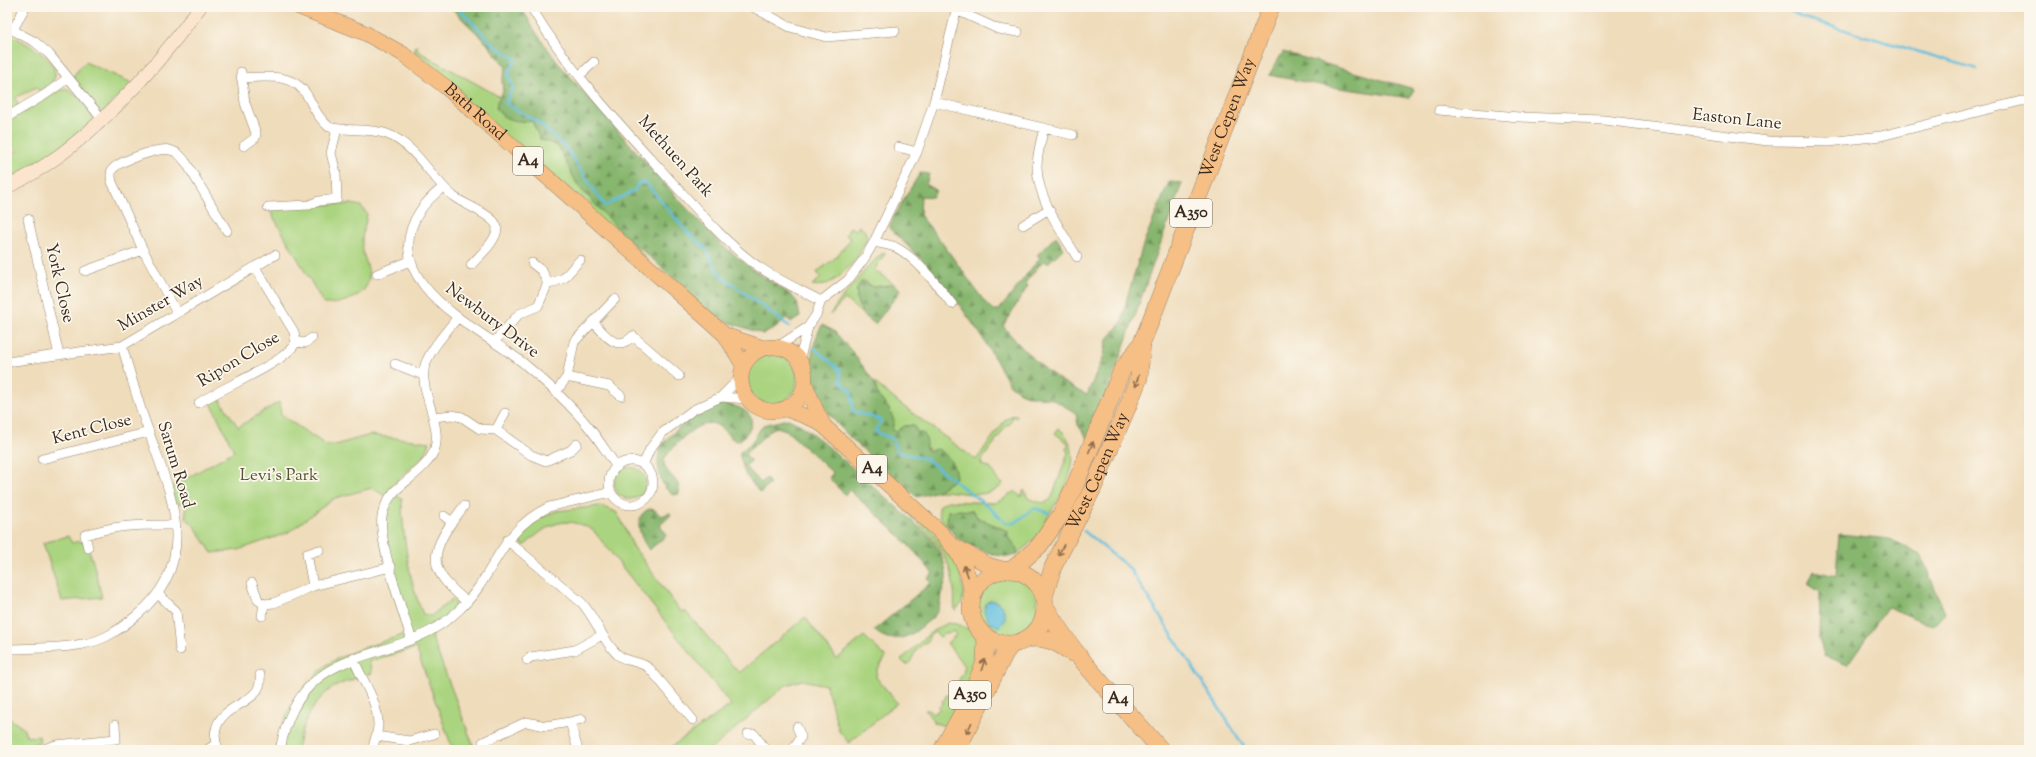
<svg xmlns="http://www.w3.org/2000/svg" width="2036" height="757" font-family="'Sorts Mill Goudy',serif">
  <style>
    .green { fill: #aad47f; stroke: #727f4e }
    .forest { fill: url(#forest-firs); stroke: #617046 }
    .water { fill: #60bede; stroke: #4e747e }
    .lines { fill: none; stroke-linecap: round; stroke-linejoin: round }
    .stream { stroke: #60bede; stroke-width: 2.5 }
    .street-casing { stroke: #95836c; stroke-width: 10 }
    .secondary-casing { stroke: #95836c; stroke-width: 14 }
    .primary-casing { stroke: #95836c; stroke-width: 16 }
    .highway-casing { stroke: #95836c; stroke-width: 18 }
    .street { stroke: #fff; stroke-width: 9 }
    .secondary { stroke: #fbe5cf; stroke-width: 13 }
    .primary { stroke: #f5bf86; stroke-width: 15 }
    .highway { stroke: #f5bf86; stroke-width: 17 }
    .oneway { stroke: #8f6d4d }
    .labels { text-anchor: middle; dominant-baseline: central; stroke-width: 3.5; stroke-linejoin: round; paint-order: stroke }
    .shield { fill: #fbf7ec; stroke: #75685c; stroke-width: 1 }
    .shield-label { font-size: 16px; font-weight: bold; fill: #3b2a1e }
    .street-label { font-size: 17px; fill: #3b2a1e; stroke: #fbf7ec }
    .park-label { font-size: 17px; fill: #575436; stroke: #fbf7ec }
  </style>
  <defs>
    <pattern id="forest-firs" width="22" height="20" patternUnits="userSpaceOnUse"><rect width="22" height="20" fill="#87b66e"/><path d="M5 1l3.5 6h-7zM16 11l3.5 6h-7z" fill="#70945a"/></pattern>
  </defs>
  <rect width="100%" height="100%" fill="#fbf7ec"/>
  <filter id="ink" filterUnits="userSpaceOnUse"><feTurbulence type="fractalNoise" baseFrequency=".025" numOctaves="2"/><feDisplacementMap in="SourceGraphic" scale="8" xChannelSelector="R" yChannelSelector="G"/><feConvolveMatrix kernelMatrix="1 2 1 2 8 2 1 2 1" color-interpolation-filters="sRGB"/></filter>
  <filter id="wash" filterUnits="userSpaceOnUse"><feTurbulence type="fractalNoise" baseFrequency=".012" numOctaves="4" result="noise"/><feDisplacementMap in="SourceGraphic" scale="16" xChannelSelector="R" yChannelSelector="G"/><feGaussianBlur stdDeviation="0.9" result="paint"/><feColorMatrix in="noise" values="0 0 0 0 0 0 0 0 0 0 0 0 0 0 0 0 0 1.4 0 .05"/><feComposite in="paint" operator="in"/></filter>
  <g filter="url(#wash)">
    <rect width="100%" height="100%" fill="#efdcbb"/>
    <path class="green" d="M7 33C20 40 58 58 55 76 54 82 45 87 40 92L36 87 15 98 19 106 7 113Z
      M418 46 416 50 423 54 500 97 497 102 519 121H532L540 139 558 146 605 213 649 262 414 58V47Z
      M85 62 132 83 103 112 99 111 73 76Z
      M66 89C76 94 95 110 92 122L58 149 7 180 8 162 7 157 17 152 7 134V122L59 91Z
      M352 204 361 206 367 214C366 223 362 233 362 241 361 253 368 264 369 275 370 296 341 305 324 304L267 206Z
      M859 226 865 231 867 237C862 256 834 291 812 285L821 278 817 272 835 258 851 239 846 235 850 227 856 230Z
      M884 253 885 254 874 270 894 284 873 287 865 281 856 290 858 305 862 311 860 312 845 299 830 315C834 306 876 255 884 253Z
      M747 379a25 25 0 1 1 50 0a25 25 0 1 1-50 0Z
      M874 382 899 403 976 460 1005 420 1014 414 1018 416 1016 418 1013 416 1009 425 1007 424 998 438 995 440V442L981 461 982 465 989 467 996 475 995 477 1003 484C988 502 958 490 938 491L956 478 929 451 913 425 904 426 896 432 892 430 889 409 878 396Z
      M217 395 238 427 279 402 281 415 326 445H335L370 435 430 442C426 459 413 465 401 477 395 482 390 489 385 496L372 488 335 498 287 533 238 550 212 553 195 527 186 518 185 503 175 504 170 488 234 451 210 401Z
      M1059 428C1089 457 1063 492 1045 521L1049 523 1044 531 1015 556V544L995 526 978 518 973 511H948L947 526C939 518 933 505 948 501L995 503 1007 497 1010 493 1013 494 1015 491 1021 497 1024 490 1028 498C1036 502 1047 506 1052 497L1068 453 1066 449 1069 444 1055 433Z
      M614 483a16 16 0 1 1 32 0a16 16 0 1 1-32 0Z
      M395 496 402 498C402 531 409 584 423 614L431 616 452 599 456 603C451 622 448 626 431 635L475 750H453L416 648 369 661 372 673C360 677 346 681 334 687 313 699 301 728 297 750H276C282 720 292 697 315 676 319 672 323 667 328 664 351 650 380 643 405 634L380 538 384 502Z
      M600 506 616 512 621 520 633 546 680 611 686 612 739 673 805 617 837 659 864 636 886 657 877 670 876 677 897 703 849 743 839 731 826 685 802 680 786 685 710 750H663L671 747 731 705 593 530C563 514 548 524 524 546L516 538 540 518 556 511Z
      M904 510 928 526 959 567 964 592 962 603 955 611C954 604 955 596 954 589 949 551 931 534 904 510Z
      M68 536 72 543C75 542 80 540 84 543 93 552 98 584 102 597L62 601 43 543Z
      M976 605a31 31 0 1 1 62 0a31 31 0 1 1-62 0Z
      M948 623C964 624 976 631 980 647L968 690 945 726 935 723 925 710H929L933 714 940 709 938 707 943 703 942 701 946 698 945 696 948 694 950 697 964 671V666L947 643 956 635 953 631 948 634 947 632 940 637 935 632 928 637 929 640 917 649 909 664H905L901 660 930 633Z
      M7 717 23 728 27 737 39 736 40 742 27 746 23 750H7Z"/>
    <path class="forest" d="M450 7H521L537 34 558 63 679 200 722 245 755 271 791 295 797 302 800 317 792 322 786 318 776 328 763 334 719 319 692 300 656 262 625 236 578 186 558 146 540 139 532 121C515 121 507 122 496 109L497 102 503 91 502 81 506 67 483 39Z
      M1283 52 1414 89 1410 98 1325 86 1269 75Z
      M920 173 929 174 926 185 936 190 933 197 921 196 920 215 943 244 984 301 993 310H999C1014 293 1025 275 1040 258L1037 255 1056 236 1063 249 1048 263 1043 261 1025 283 1028 286 1003 326C1028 356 1051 378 1087 395L1103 358 1107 340 1122 322 1127 298 1144 242 1169 182 1182 183 1090 442 1078 425 1076 413 1052 399 1031 396 1019 392 1010 385 981 335 953 296 927 265 889 228 895 214Z
      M862 281 873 287 894 284 901 290 875 324 860 312 862 311C856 303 854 287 862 281Z
      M822 325 834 331 854 354 874 382 878 396 889 409 894 421 892 430 896 431 904 426 913 425 917 432 924 434 927 442 925 447 928 451 938 449C949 456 955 464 956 478L938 491 917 497C899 483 882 466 865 451 825 416 794 378 822 325Z
      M720 404C736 404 763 413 746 434 743 438 740 441 736 441 728 437 724 429 717 425 700 416 673 446 664 459 662 474 682 478 679 494L673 495C658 486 656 463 660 447 675 429 697 411 720 404Z
      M788 419 801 425 824 443 928 535C937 546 945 559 946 574 947 580 944 585 942 592 940 597 941 604 938 610 936 615 930 620 926 623 910 638 891 646 874 630L931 583 928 578 933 574C909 542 879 517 849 490L845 495 829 478 833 473 786 430 777 427 772 429 745 454 751 461 745 466 761 483 766 478 770 484 760 493 745 474 739 453 752 442 763 425Z
      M649 509 655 510 661 516 670 513 671 515 660 525 667 535 649 550C641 539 631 517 649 509Z
      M960 510 973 511 978 518 1008 531V538L1015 544 1018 553C1008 563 974 548 962 541 956 538 951 531 947 526L948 511Z
      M1839 534 1890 539 1921 555 1945 613 1933 626 1888 607 1847 665 1824 655 1819 639 1820 592 1808 584 1814 571 1836 576Z"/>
    <path class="water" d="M991 600C1002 602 1006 611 1005 621L999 627 990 623 984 612 986 603Z"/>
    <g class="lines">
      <path class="stream" d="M457 7 495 46 516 59 508 73 513 88 505 103 539 123 565 147 605 206 635 190 638 183H646L687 232 706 249 719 274 789 326
        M1783 7 1801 17 1977 69
        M814 348 840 370 841 382 851 391 853 411 881 420 875 432 891 438 898 452 926 459 991 509 1006 523H1015L1034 508 1049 513
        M1084 531 1129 568 1246 750"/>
    </g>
  </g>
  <g filter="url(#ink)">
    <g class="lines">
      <g class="street-casing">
        <path id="street" d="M531 7C569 71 621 126 671 181 697 209 722 239 752 262 773 278 798 289 821 301
          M753 7 790 27 826 37 895 31
          M956 10 998 29 1018 32
          M7 27 35 42 49 54 102 119
          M13 30 25 7
          M241 72 245 103 256 133 255 138 244 146
          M579 76 594 62
          M241 78C265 77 294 72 308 97 314 108 319 119 329 127 348 132 368 127 387 134 416 145 430 177 453 196 462 204 497 216 497 228 497 241 479 256 471 265
          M934 102 1073 135
          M1439 110 1519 117 1604 120 1768 141 1829 142 1881 136 2021 101H2029
          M7 117 46 94 68 78
          M1044 128C1041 140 1037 154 1037 167 1038 200 1061 230 1077 257
          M898 147 917 152
          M443 187C435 194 426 201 420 211 374 282 478 327 522 362 545 381 568 402 587 425 598 438 607 453 617 467
          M268 207 309 205 319 201 337 199 336 173 331 153 337 129
          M28 219 59 355
          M1023 225 1049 209
          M874 242C881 244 888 244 895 247 916 257 938 286 952 304
          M532 263 542 271 548 284
          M85 271 143 250
          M377 274 410 261
          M177 313 143 250 112 182C111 178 110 174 112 170 118 161 160 147 170 150 178 152 182 157 187 164L227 231
          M593 322C606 335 616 353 633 336L679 376
          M296 342 305 343 312 338
          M494 342 519 314 538 306 547 285 564 278 580 260
          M777 347 808 327 816 315 821 301 848 280 864 259 874 242 917 152 934 102 957 7
          M7 362 122 346 275 255
          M799 362 808 327
          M395 364 423 375
          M567 377 609 386 621 396
          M556 392 567 377 574 342 615 299
          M721 397 740 378
          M199 403C220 388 285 364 296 342L294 332 255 267
          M433 417 452 415 462 417 480 429 496 430 531 455 546 461 571 450 577 444
          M496 430 505 413
          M42 459 149 432
          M609 483a22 22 0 1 1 44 0a22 22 0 1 1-44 0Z
          M643 465 650 449 662 433 693 410 721 397 748 399
          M444 516 452 522C425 560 434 574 467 602
          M452 522 464 506
          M507 540 582 603C596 619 602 640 617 654 626 663 641 660 650 669L693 720
          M88 548 85 535C118 524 141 525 176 525
          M252 583 258 600 264 604 262 616
          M313 586 307 554 319 550
          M158 594 176 611 180 650
          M264 604 274 603 313 586 391 567
          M412 640C403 613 378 542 382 516 384 507 388 499 394 492 407 479 429 467 435 448 442 422 418 390 425 365 431 348 447 331 458 317
          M7 649C32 648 58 649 83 644 104 641 120 629 136 616 204 560 170 493 146 424 137 399 130 372 122 346
          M353 658C362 680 378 701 378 725 378 734 373 742 373 750
          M527 660 531 657 575 650 602 635
          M570 722 582 719
          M748 734H754L766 750
          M376 736 409 741 434 734
          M483 742 526 722 546 726 570 722 578 750
          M41 750 56 745 116 739 115 725
          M207 750 216 744
          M219 750C215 743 214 737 216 729 222 702 264 705 260 675
          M280 750C302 633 394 672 459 610 496 576 497 532 549 507L611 492
          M792 750 801 737 797 727"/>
      </g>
      <g class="secondary-casing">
        <path id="secondary" d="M7 187C82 152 153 72 200 7"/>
      </g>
      <g class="primary-casing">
        <g id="primary">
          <path id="s1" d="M299 7 365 33 403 54 447 88 725 335 743 365"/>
          <path d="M725 335 764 348"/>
          <circle cx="773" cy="379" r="32"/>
          <path d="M805 384 815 408 824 426"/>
          <path d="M786 409 815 420 824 426 937 529C956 548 972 570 971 598"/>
          <path d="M954 546 988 565 1002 569"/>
        </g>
      </g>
      <g class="highway-casing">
        <g id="highway">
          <path d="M1013 569 1039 546 1060 516 1076 483 1122 370 1142 343"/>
          <circle cx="1008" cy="607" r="37"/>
          <path id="s2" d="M1044 597 1053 567 1093 488 1127 408 1139 378 1142 342 1149 325 1271 7"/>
          <path d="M1045 606C1075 660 1121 703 1161 750"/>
          <path d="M1026 639C1045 636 1057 642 1072 653"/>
          <path d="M942 750 963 712 983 667 985 660 986 637"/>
          <path d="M957 750 1005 653 1012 644"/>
        </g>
      </g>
      <use href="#street" class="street"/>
      <use href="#secondary" class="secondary"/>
      <use href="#primary" class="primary"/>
      <use href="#highway" class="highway"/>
    </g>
    <defs><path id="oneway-shaft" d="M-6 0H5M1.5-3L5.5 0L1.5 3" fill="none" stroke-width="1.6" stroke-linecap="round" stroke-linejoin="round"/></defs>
    <g class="oneway">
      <use href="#oneway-shaft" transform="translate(1137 381) rotate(106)"/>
      <use href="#oneway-shaft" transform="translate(1091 447) rotate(-67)"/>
      <use href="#oneway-shaft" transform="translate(1061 550) rotate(118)"/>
      <use href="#oneway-shaft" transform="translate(966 571) rotate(-111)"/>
      <use href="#oneway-shaft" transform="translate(983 665) rotate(-73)"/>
      <use href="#oneway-shaft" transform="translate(969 728) rotate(116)"/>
    </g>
  </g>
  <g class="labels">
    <g class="shield">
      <rect x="513" y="147" width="30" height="28" rx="3"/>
      <rect x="1170" y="199" width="42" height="28" rx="3"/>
      <rect x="857" y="455" width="30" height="28" rx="3"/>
      <rect x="949" y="681" width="42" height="28" rx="3"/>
      <rect x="1103" y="685" width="30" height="28" rx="3"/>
    </g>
    <g class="shield-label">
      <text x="528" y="161">A4</text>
      <text x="1191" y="213">A350</text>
      <text x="872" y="469">A4</text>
      <text x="970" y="695">A350</text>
      <text x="1118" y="699">A4</text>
    </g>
    <g class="street-label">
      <text stroke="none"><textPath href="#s1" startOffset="207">Bath Road</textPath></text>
      <text stroke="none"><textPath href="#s2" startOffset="515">West Cepen Way</textPath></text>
      <text transform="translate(1737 120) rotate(6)">Easton Lane</text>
      <text transform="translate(675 157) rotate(48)">Methuen Park</text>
      <text transform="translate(59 283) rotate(77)">York Close</text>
      <text transform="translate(161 304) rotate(-30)">Minster Way</text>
      <text transform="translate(492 321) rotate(37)">Newbury Drive</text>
      <text transform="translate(239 360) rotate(-31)">Ripon Close</text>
      <text transform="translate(92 430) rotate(-14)">Kent Close</text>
      <text transform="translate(175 465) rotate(73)">Sarum Road</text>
      <text stroke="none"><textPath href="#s2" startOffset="137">West Cepen Way</textPath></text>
    </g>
    <g class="park-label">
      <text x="279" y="476">Levi's Park</text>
    </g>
  </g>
  <rect width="2036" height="757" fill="none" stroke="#fbf7ec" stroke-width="24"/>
</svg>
